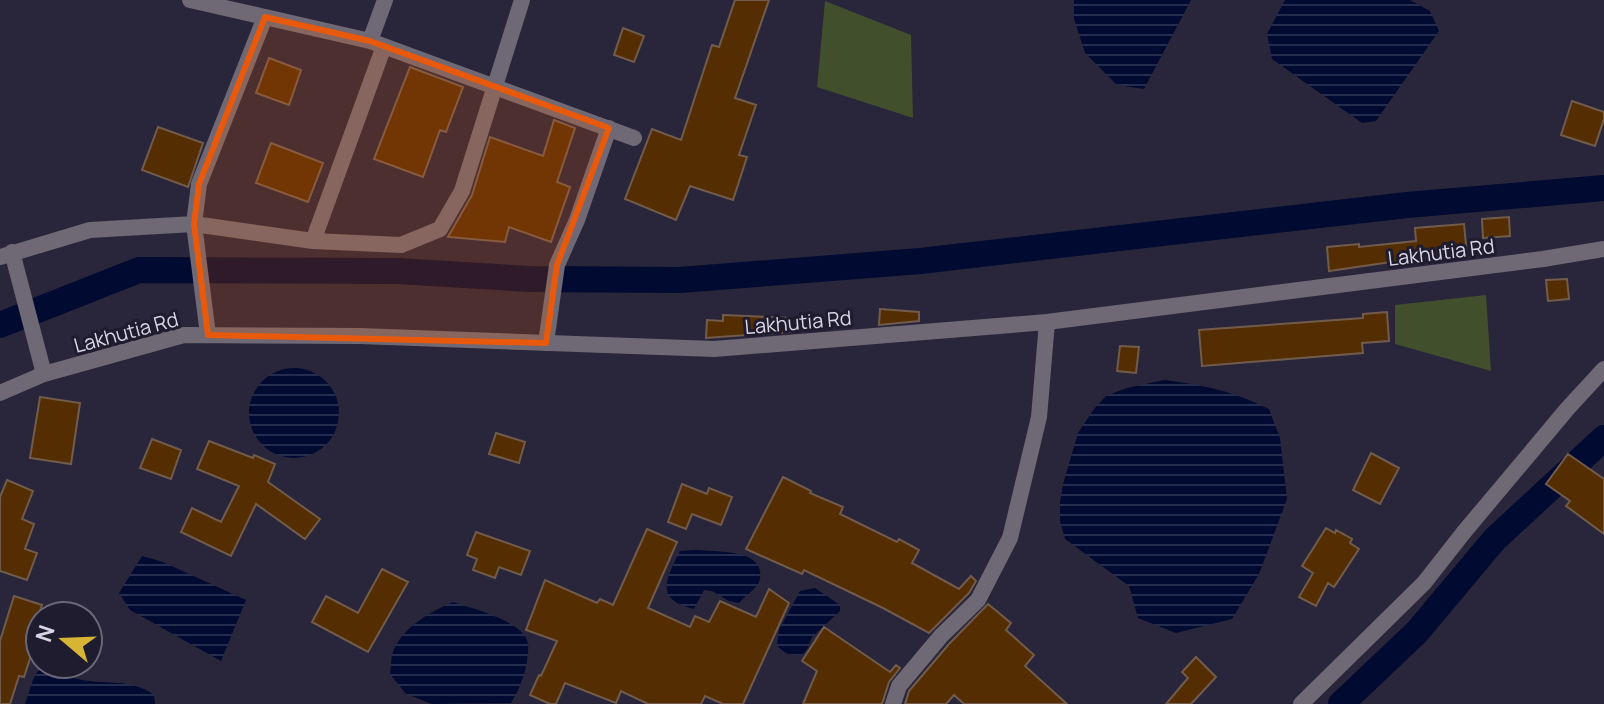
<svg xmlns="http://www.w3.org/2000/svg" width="1604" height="704" font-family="Manrope,sans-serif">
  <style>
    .green { fill: #414f2d }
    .water { fill: url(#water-rules) }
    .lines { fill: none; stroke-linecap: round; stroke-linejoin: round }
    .canal { stroke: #010a30; stroke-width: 26 }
    .building { fill: #542d03; stroke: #715c4c; stroke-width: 2 }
    .minor { stroke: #6e6974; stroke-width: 16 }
    .tertiary { stroke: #6e6974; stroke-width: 16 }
    .marked { fill: #e8590c; fill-opacity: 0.2; stroke: #e8590c; stroke-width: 6; stroke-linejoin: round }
    .labels { text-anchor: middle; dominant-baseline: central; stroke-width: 6; stroke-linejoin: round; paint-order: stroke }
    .street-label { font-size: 20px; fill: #d9d7e5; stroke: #201c2f }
  </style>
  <defs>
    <pattern id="water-rules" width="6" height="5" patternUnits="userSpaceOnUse" patternTransform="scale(2)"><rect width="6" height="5" fill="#010a30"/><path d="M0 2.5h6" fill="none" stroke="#252d4e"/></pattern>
  </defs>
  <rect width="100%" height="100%" fill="#29253a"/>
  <path class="green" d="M825 1 911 35 913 118 817 87Z
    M1486 295 1491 371 1395 344V305Z"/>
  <path class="water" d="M1074 0H1191L1144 89 1117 85 1085 53 1074 19Z
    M1285 0H1410L1430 11 1439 31 1376 121 1362 123 1272 59 1267 34Z
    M249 413a45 45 0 1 1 90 0a45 45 0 1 1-90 0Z
    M1164 380C1204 385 1232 391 1269 409L1280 438 1287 499 1259 574 1232 619 1176 633 1138 618 1129 586 1065 539 1060 521V502L1063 484 1078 433 1094 409 1106 396 1127 388Z
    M696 550C713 552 757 549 760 571 761 575 760 581 758 584 754 590 745 596 739 603L729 601 712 591 704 590 694 609C654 600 666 579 680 551Z
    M142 556 163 562 246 600 221 661 130 610 119 593Z
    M815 588 840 605V611L812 637 808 648 802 655C791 656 784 654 777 645L779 630 800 591Z
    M453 602C473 609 522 620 528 643 529 648 527 657 527 662 524 677 519 690 511 703L432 704 406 694 390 674C391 668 391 660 392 655 400 628 430 612 453 602Z
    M46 668C56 672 67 676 77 679 103 685 132 678 154 695L155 704H25L33 680 38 671Z"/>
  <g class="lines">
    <path class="canal" d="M0 325 139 270 397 271 529 279 680 280 920 261 1407 205 1604 188
      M1341 704 1417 632 1494 540 1604 438"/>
  </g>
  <path class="building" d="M735 0H769L735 98 756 105 739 155 747 157 733 200 690 186 676 220 625 199 652 129 681 140 712 45 719 47Z
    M623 28 644 36 634 62 614 55Z
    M269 58 301 70 289 105 256 93Z
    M410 67 463 87 446 132 440 130 423 177 374 159Z
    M1572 101 1604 112V119L1595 146 1561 135Z
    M554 120 575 128 557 182 570 187 551 242 509 227 505 242 448 237 472 195 490 137 543 156Z
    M158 127 203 143 188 187 142 170Z
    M271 143 323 163 308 202 256 183Z
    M1509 217 1510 236 1483 238 1482 219Z
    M1464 224 1467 255 1398 261 1329 271 1327 247 1359 244V247L1416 241 1415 228Z
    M1567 279 1569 299 1548 301 1546 280Z
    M880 309 919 312V321L879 325Z
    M1387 312 1389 341 1362 343 1363 353 1202 366 1199 330 1363 318V314Z
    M723 315 791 318 790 332 706 338 707 320 723 321Z
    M1120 346 1139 347 1136 373 1117 371Z
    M40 397 80 403 71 464 30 458Z
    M496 433 525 442 519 463 489 454Z
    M152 439 181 450 171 479 140 468Z
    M209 441 253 458 254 455 275 464 268 482 320 519 305 539 256 504 231 556 181 532 192 508 221 522 239 486 197 469Z
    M1371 453 1399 468 1380 504 1353 490Z
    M1568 454 1604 479V534L1566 506 1570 501 1546 484Z
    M783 477 811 491 810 493 843 507 840 514 897 542 899 539 919 550 912 563 959 589 971 576 976 581 969 593 929 633 883 608 804 570 802 574 746 549Z
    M7 480 33 491 22 519 34 524 25 549 37 553 27 580 0 571V497Z
    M682 484 707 494 709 488 732 497 721 525 692 514 686 529 668 522Z
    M1326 528 1335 533 1336 530 1352 539 1350 543 1359 549 1334 587 1328 583 1316 606 1299 597 1313 573 1302 566Z
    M647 529 677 542 648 608 690 627 695 616 709 622 720 601 756 617 769 589 789 603 743 704H723L705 696 701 704H648L621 691 616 703 565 683 556 704H550L530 695 539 675 541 676 557 641 526 630 545 580 597 603 600 599 613 605Z
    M476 532 530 551 521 575 499 567 495 578 473 570 477 559 467 555Z
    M382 569 408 582 368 652 312 622 326 596 358 613Z
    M14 596 42 605 32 636 37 637 24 677 19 676 10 704H0V641Z
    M988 604 1011 623 1006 630 1034 655 1025 666 1067 704H964L954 695 946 704H905L909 691 949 644Z
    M824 627 890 672 896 665 900 668 889 682 882 704H803L817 671 802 661Z
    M1196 657 1216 677 1191 704H1166L1188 678 1182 672Z"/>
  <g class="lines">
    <path class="minor" d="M190 0 370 41 634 138
      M370 41 385 0
      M313 241 384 46
      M12 252 44 374
      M0 257 90 230 194 224 313 241 401 245 440 229 462 191 522 0
      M208 335 194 224 199 184 265 17
      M546 343 557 265 577 220 609 128
      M893 704 899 686 941 636 978 600 1010 538 1039 417 1047 322"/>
    <path class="tertiary" d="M0 393 44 374 184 335 360 336 714 349 1047 322 1543 259 1604 249
      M1301 704 1424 583 1464 532 1568 408 1604 369"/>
  </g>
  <path class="marked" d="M265 17 370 41 609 128 557 265 546 343 208 335 194 224 199 184Z"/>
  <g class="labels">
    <g class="street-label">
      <text transform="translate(1441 252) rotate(-7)">Lakhutia Rd</text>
      <text transform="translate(798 322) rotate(-5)">Lakhutia Rd</text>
      <text transform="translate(126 332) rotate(-15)">Lakhutia Rd</text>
    </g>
  </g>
  <g transform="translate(64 640) rotate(289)"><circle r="38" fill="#201c2f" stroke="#6a6778" stroke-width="2"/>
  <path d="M0-6L14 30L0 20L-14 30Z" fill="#d7b434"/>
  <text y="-12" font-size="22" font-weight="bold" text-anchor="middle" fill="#d9d7e5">N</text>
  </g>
</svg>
